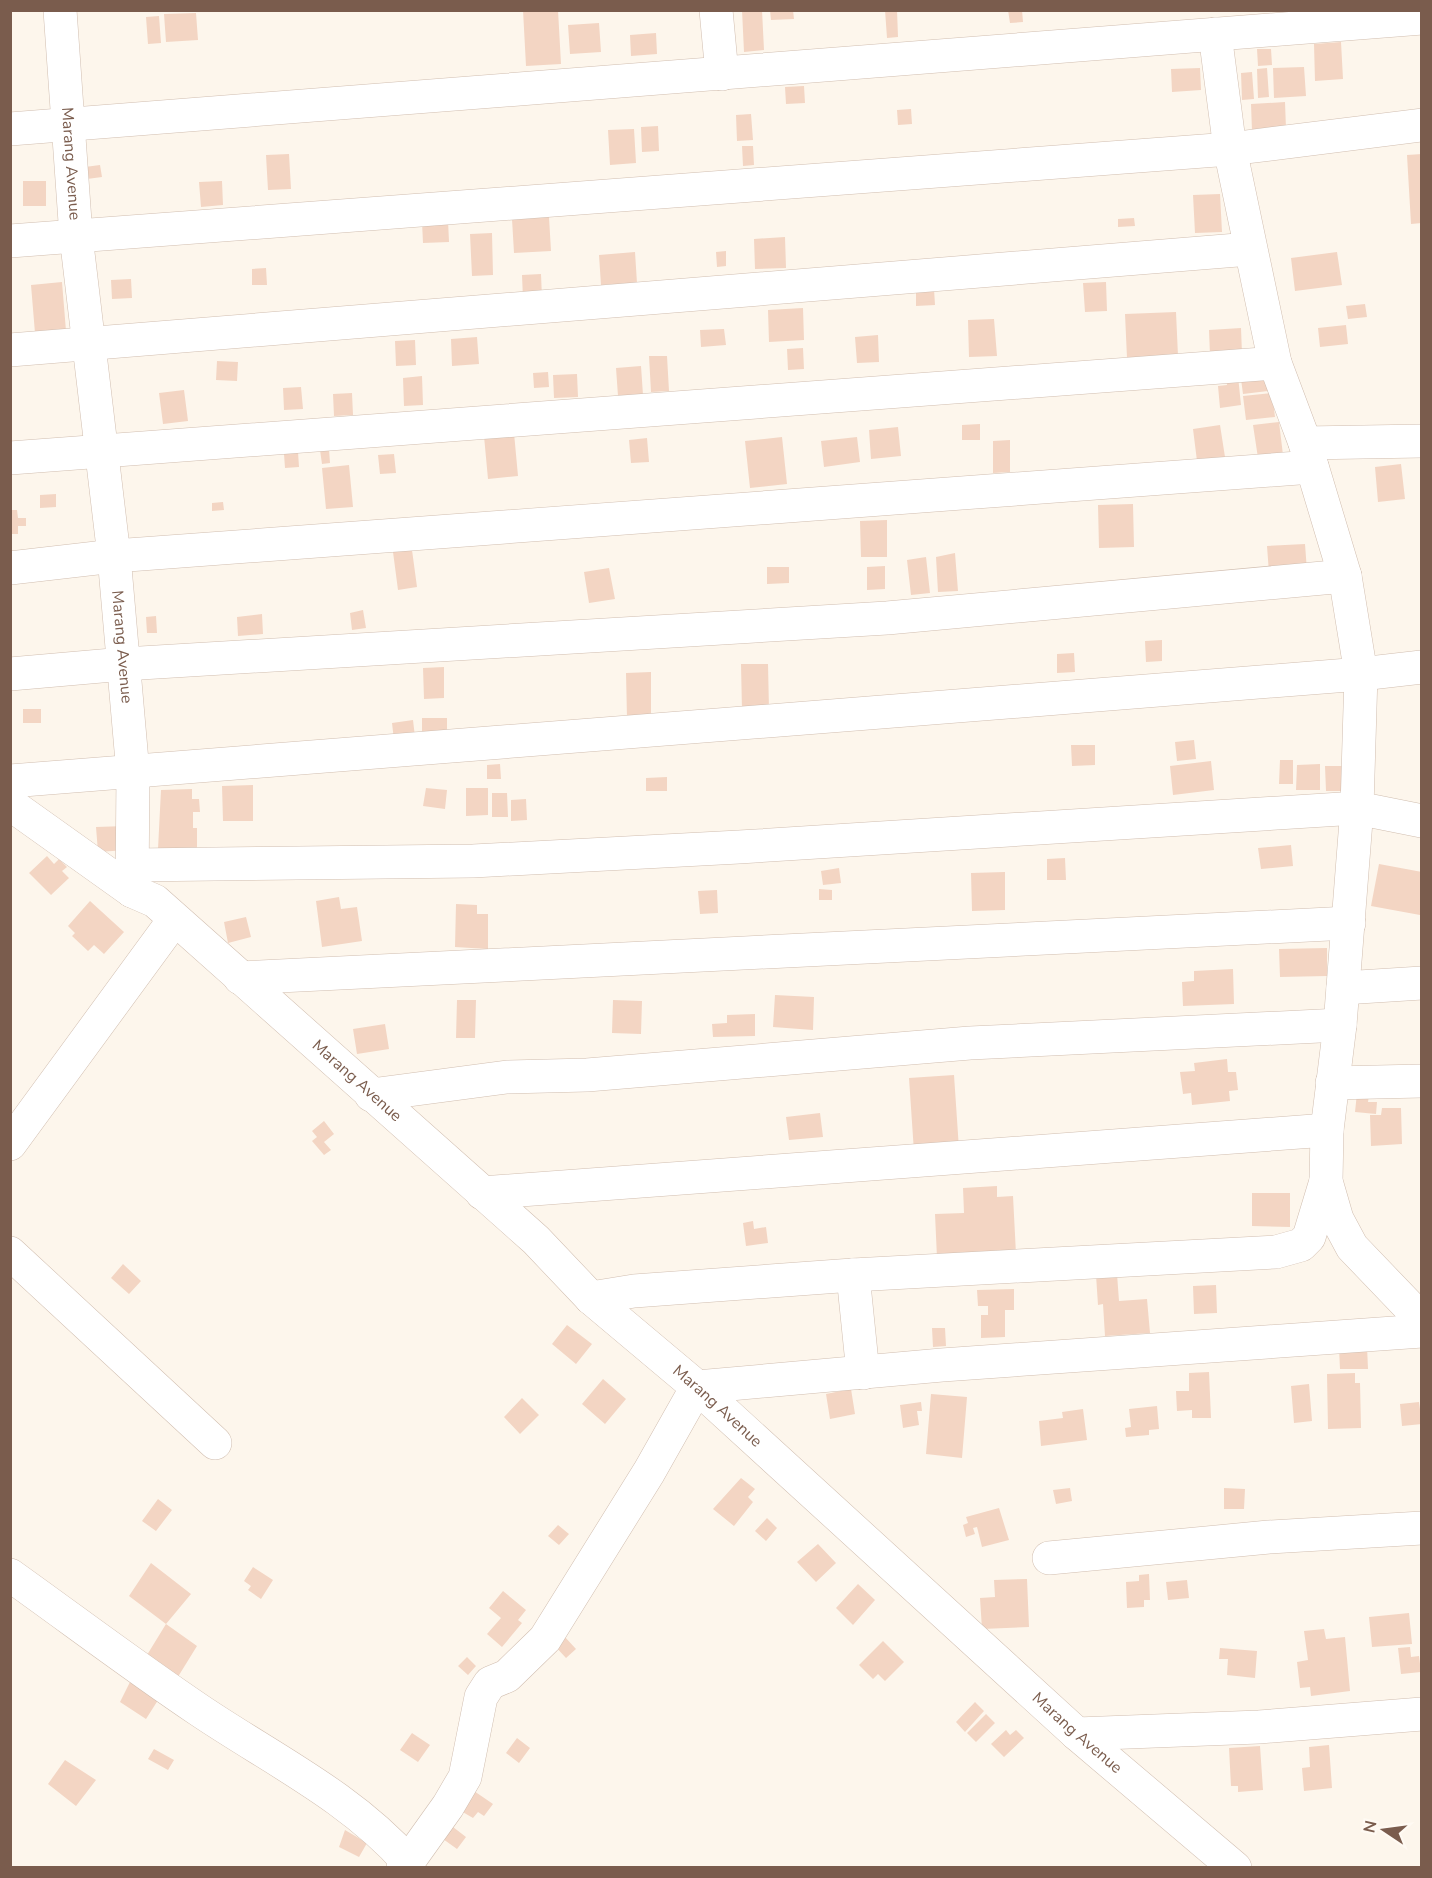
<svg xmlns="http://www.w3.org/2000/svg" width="1432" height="1878" font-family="'Nunito Sans',sans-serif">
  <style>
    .building { fill: #f3d5c3 }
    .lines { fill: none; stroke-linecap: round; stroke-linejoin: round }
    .minor-casing { stroke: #d1beb0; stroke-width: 34 }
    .minor { stroke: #fff; stroke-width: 33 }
    .labels { text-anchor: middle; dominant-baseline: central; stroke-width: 4.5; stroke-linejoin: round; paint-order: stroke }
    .street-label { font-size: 16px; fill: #7a5c4d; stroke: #fffaf3 }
  </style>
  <rect width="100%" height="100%" fill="#fdf6ec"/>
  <path class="building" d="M523 10H558L561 64 526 66Z
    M742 10H762L764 50 744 52Z
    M770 10H793L794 19 771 20Z
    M885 10H897L898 37 887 38Z
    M1008 10H1022L1023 22 1010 23Z
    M196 13 198 40 166 42 164 14Z
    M159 16 161 43 148 44 146 17Z
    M599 23 601 52 570 54 568 25Z
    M656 33 657 54 631 56 630 35Z
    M1341 42 1343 79 1315 81 1314 44Z
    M1257 49H1271L1272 65 1258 66Z
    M1304 67 1306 96 1274 98 1273 68Z
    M1200 68 1201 90 1172 92 1171 69Z
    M1267 68 1269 97 1258 98 1257 69Z
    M1252 72 1254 99 1242 100 1241 73Z
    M804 86 805 103 786 104 785 87Z
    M1285 102 1286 129 1252 131 1251 104Z
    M911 109 912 124 898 125 897 110Z
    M751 114 753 140 737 141 736 115Z
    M658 126 659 151 642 152 641 127Z
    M634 129 636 163 610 165 608 130Z
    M742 146H753L754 165 743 166Z
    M289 154 291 189 268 190 266 155Z
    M1422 154V223L1411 224 1407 155Z
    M100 165 102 177 87 179 85 167Z
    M23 181H46V206H23Z
    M222 181 223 205 201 207 199 182Z
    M1220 194 1222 232 1195 233 1193 195Z
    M549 217 551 251 514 253 512 219Z
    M1134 218 1135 226 1118 227V219Z
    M448 220 449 242 423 243 422 222Z
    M492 233 493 275 472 276 470 234Z
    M785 237 786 268 755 269 754 239Z
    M726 251V266L717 267 716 252Z
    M635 252 637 283 601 285 599 255Z
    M1337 252 1342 285 1295 291 1291 258Z
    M266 268 267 285H252V269Z
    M541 274 542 298 523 299 522 275Z
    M131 279 132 298 112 299 111 280Z
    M62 282 66 331 35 333 31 285Z
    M1106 282 1107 311 1085 312 1083 283Z
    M934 289 935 305 916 306V290Z
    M1365 304 1367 317 1348 319 1346 306Z
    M803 308 804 340 769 342 768 310Z
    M1176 312 1178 356 1127 358 1125 314Z
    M994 319 997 356 969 357 968 320Z
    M1346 325 1348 344 1320 347 1318 328Z
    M1241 328 1242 354 1210 355 1209 330Z
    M724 329 726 345 701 347 700 330Z
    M878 335 879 362 857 363 855 337Z
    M477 337 479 364 452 366 451 339Z
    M415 340 416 365 396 366 395 341Z
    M803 348 804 369 788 370 787 349Z
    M649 356H667L669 391 651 392Z
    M217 361 238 362 237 381 216 380Z
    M641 366 643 395 618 396 616 368Z
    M548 372 549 387 534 388 533 373Z
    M577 374 578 397 554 398 553 375Z
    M422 376 423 405 404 406 403 378Z
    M1238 376 1241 405 1220 408 1218 386 1227 385 1226 377Z
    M1266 376 1268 391 1243 394 1241 379Z
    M301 387 303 409 284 410 283 388Z
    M184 390 188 421 163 424 159 393Z
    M352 393 353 415 334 416 333 394Z
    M1272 393 1275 417 1246 420 1243 396Z
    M1279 422 1283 455 1258 458 1253 425Z
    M980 424V440H962V425Z
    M1220 425 1225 457 1197 461 1193 429Z
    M898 427 901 456 871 459 869 430Z
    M514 433 518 476 488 479 484 436Z
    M782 437 787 484 750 488 745 441Z
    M857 437 860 462 824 467 821 441Z
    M647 438 649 462 631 463 629 440Z
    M1010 440V472L993 473V441Z
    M329 449 330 463 322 464 320 450Z
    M298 452 299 467 285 468 284 454Z
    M394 454 396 473 380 474 378 455Z
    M1401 464 1405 499 1378 502 1375 467Z
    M349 465 353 507 326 509 322 468Z
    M56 494V507L40 508V495Z
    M223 502 224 510 212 511V503Z
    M1133 504 1134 547 1099 548 1098 505Z
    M10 510H17L18 518H26V526H18V534H10Z
    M887 520V557H861L860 521Z
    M1305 544 1307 571 1269 573 1267 546Z
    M412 550 417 587 398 590 393 552Z
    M955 553 958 591 938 592 936 557Z
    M926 557 930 593 911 595 907 560Z
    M885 566V589L867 590V567Z
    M767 567H789V583L767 584Z
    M609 568 615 599 589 603 584 572Z
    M363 610 366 628 352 630 350 613Z
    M262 614 263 634 238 636 237 617Z
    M156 616 157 633H147L146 617Z
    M1162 640V661L1146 662 1145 641Z
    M1074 653 1075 672 1057 673V654Z
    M741 664H768L769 710 742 711Z
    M444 667V698L424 699 423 668Z
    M651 672V718H627L626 673Z
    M23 709H41V723H23Z
    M422 718H447V738L422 739Z
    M413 720 415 737 394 740 392 723Z
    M1194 740 1196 759 1177 761 1175 742Z
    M1071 745H1095V765L1072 766Z
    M1280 760H1293V784H1279Z
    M1211 761 1214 790 1173 795 1170 766Z
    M500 764 501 779H487V765Z
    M1320 764V790H1296L1297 765Z
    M1325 766H1349V791H1326Z
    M667 777V791H646V778Z
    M253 785V821H223L222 786Z
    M426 788 447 790 445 809 423 806Z
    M466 788H488V815L466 816Z
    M192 789V799H199L200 812H193V828H197V848L158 849 161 790Z
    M492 793H507L508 817H492Z
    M526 799 527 820 511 821V800Z
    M126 826 127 850 98 852 96 827Z
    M1291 845 1293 866 1261 869 1258 848Z
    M47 856 54 864 59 859 67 867 62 871 69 878 51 895 29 873Z
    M1065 858 1066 880H1047V859Z
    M1379 864 1422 872 1420 915 1371 906Z
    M839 868 841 883 823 885 821 871Z
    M1005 872V910L972 911 971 873Z
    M819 889 832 890V900H819Z
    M717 890 718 913 700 914 698 891Z
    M339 897 341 909 357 907 362 941 322 947 316 901Z
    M90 901 124 932 104 954 94 945 88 951 72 936 75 933 68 926Z
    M456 904 477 905V914H488V949L455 947Z
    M246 917 251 937 228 943 224 922Z
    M1327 948V976L1280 977 1279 949Z
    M1233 969 1234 1004 1183 1006 1182 982 1194 981V971Z
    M775 995 814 997 813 1030 773 1027Z
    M457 1000H476L475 1038H456Z
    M613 1000 642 1001 641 1034 612 1033Z
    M755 1014V1036L713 1037 712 1024 727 1023V1015Z
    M385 1024 389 1049 357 1054 353 1029Z
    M1227 1059 1228 1072H1236L1238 1090 1229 1091 1230 1101 1192 1105 1191 1093 1183 1094 1180 1072 1195 1071 1194 1063Z
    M954 1075 959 1149 914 1152 909 1078Z
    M1357 1093 1369 1095 1368 1102H1377L1376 1114 1355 1112Z
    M1382 1108H1401L1402 1144 1371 1146 1370 1115H1381Z
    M820 1113 823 1137 789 1140 786 1117Z
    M324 1121 334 1134 324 1142 331 1150 324 1155 312 1141 317 1137 312 1131Z
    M997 1186V1197L1013 1196 1016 1254 937 1258 935 1214 964 1213 963 1188Z
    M1252 1193H1290V1227L1252 1226Z
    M753 1221 754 1229 766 1227 768 1243 746 1246 743 1223Z
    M123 1264 141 1281 129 1294 111 1278Z
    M1117 1274 1119 1301 1147 1299 1150 1333 1105 1336 1103 1304 1098 1305 1096 1275Z
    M1216 1285 1217 1313 1194 1314 1193 1286Z
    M1014 1289V1310H1005V1337L981 1338V1315H988V1306H978L977 1290Z
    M567 1325 592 1344 576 1364 552 1344Z
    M932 1328H945L946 1346 933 1347Z
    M1367 1346 1368 1369H1340L1339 1348Z
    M1209 1372 1211 1418H1192V1410L1177 1411 1176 1391H1189V1373Z
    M1355 1373V1383H1360L1361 1428 1328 1429 1327 1374Z
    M603 1379 626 1399 605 1424 582 1404Z
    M1309 1384 1312 1421 1294 1423 1291 1386Z
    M851 1389 855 1414 830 1419 826 1394Z
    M931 1394 967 1397 962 1458 926 1454Z
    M522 1398 539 1415 520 1434 504 1417Z
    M921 1402 922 1411H917L919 1425 903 1428 900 1405Z
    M1419 1402 1422 1424 1402 1426 1400 1404Z
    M1157 1406 1159 1429 1149 1430V1435L1126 1437 1125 1428 1131 1427 1129 1409Z
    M1083 1409 1087 1440 1041 1446 1039 1421 1063 1418 1062 1412Z
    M741 1478 755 1489 748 1497 753 1502 734 1526 713 1509Z
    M1070 1488 1072 1501 1056 1504 1053 1490Z
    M1224 1488 1245 1489 1244 1509H1224Z
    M158 1499 172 1510 156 1531 142 1521Z
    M999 1508 1009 1540 982 1547 977 1527 973 1528 975 1534 966 1537 963 1525 968 1523 966 1517Z
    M767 1518 777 1528 766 1541 755 1531Z
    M558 1525 569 1534 559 1545 548 1536Z
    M818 1544 836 1563 816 1582 797 1562Z
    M151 1563 191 1594 166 1624 129 1596Z
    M253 1567 273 1580 261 1599 248 1590 251 1586 244 1581Z
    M1149 1574 1150 1600H1144V1607L1127 1608 1126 1582 1139 1581V1575Z
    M1027 1579 1029 1627 982 1629 980 1598 995 1597 994 1580Z
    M1187 1580 1189 1598 1168 1600 1166 1582Z
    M858 1584 875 1600 853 1625 836 1608Z
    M503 1591 526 1610 518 1620 522 1623 502 1647 487 1634 501 1618 489 1608Z
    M1409 1613 1412 1644 1372 1647 1369 1617Z
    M166 1624 197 1646 176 1680 147 1655Z
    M1324 1629 1326 1639 1345 1637 1350 1691 1311 1696 1310 1687 1300 1688 1297 1662 1308 1660 1304 1631Z
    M564 1636 576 1649 566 1658 554 1645Z
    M883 1641 904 1662 885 1681 878 1674 873 1679 859 1665Z
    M1410 1647 1411 1657 1419 1656 1421 1672 1401 1674 1398 1648Z
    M1220 1648 1257 1651 1255 1678 1227 1675 1228 1659H1219Z
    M467 1657 476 1666 468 1675 458 1666Z
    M131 1680 160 1697 146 1719 120 1702Z
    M975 1702 984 1711 965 1732 956 1722Z
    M986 1714 995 1723 976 1742 967 1733Z
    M1006 1730 1010 1735 1016 1730 1024 1738 1004 1757 991 1744Z
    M412 1733 430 1745 418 1762 400 1750Z
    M517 1738 530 1748 519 1763 506 1753Z
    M1329 1745 1332 1788 1304 1791 1302 1768 1310 1767 1309 1747Z
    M1260 1746 1263 1790 1238 1792V1786H1231L1229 1748Z
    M154 1749 174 1760 168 1770 148 1759Z
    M65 1760 96 1780 76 1806 48 1784Z
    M474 1791 493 1804 484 1816 478 1812 473 1818 461 1811Z
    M453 1827 466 1837 457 1849 443 1839Z
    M345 1830 367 1843 359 1857 339 1847Z"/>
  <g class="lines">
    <g class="minor-casing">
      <g id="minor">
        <path id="s1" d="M60 10 76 236 114 556 133 773 132 891 155 901 536 1240 591 1298 697 1387 1077 1734 1235 1868"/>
        <path d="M716 10 722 74"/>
        <path d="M1215 34 1230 149 1275 363 1305 443 1345 576 1361 674 1357 808 1340 1025 1327 1130 1326 1181 1337 1219 1352 1247 1422 1320"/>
        <path d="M10 129 1422 18"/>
        <path d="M10 241 1230 149 1422 125"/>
        <path d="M10 350 1250 249"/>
        <path d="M1305 443 1422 441"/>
        <path d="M10 458 1275 363"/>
        <path d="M10 568 114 556 1312 467"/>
        <path d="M10 674 124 664 887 618 1345 576"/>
        <path d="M10 781 1361 674 1422 667"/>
        <path d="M10 804 132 891"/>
        <path d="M134 865 473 861 739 847 1357 808 1422 821"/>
        <path d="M240 978 1349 923"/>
        <path d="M1343 988 1422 983"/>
        <path d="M1332 1083 1422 1081"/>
        <path d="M371 1095 507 1077 587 1075 970 1043 1340 1025"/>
        <path d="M10 1144 174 920"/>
        <path d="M482 1193 1327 1130"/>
        <path d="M10 1253 215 1443"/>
        <path d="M853 1275 863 1373"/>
        <path d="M591 1298 634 1291 853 1275 1276 1252 1301 1245 1309 1237 1326 1181"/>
        <path d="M1049 1558 1269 1537 1422 1528"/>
        <path d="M10 1575C73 1620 135 1667 199 1710 270 1758 351 1797 408 1862L403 1868"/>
        <path d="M1077 1734 1259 1727 1422 1714"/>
        <path d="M408 1862 448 1806 465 1777 481 1697 490 1683 507 1676 545 1639 649 1472 697 1387 942 1365 1422 1331"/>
      </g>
    </g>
    <use href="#minor" class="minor"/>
  </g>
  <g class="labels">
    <g class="street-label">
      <text stroke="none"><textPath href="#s1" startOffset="154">Marang Avenue</textPath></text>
      <text stroke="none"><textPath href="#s1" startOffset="640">Marang Avenue</textPath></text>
      <text stroke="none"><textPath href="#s1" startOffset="1180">Marang Avenue</textPath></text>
      <text stroke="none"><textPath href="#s1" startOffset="1666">Marang Avenue</textPath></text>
      <text stroke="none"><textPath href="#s1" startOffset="2152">Marang Avenue</textPath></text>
    </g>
  </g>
  <rect width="1432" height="1878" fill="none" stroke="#7a5c4d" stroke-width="24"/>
  <g transform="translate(1384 1830) rotate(283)" stroke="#fffaf3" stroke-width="4.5" paint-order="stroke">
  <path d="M0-4.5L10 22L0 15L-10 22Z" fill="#7a5c4d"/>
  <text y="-9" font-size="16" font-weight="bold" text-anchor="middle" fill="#7a5c4d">N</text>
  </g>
</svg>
